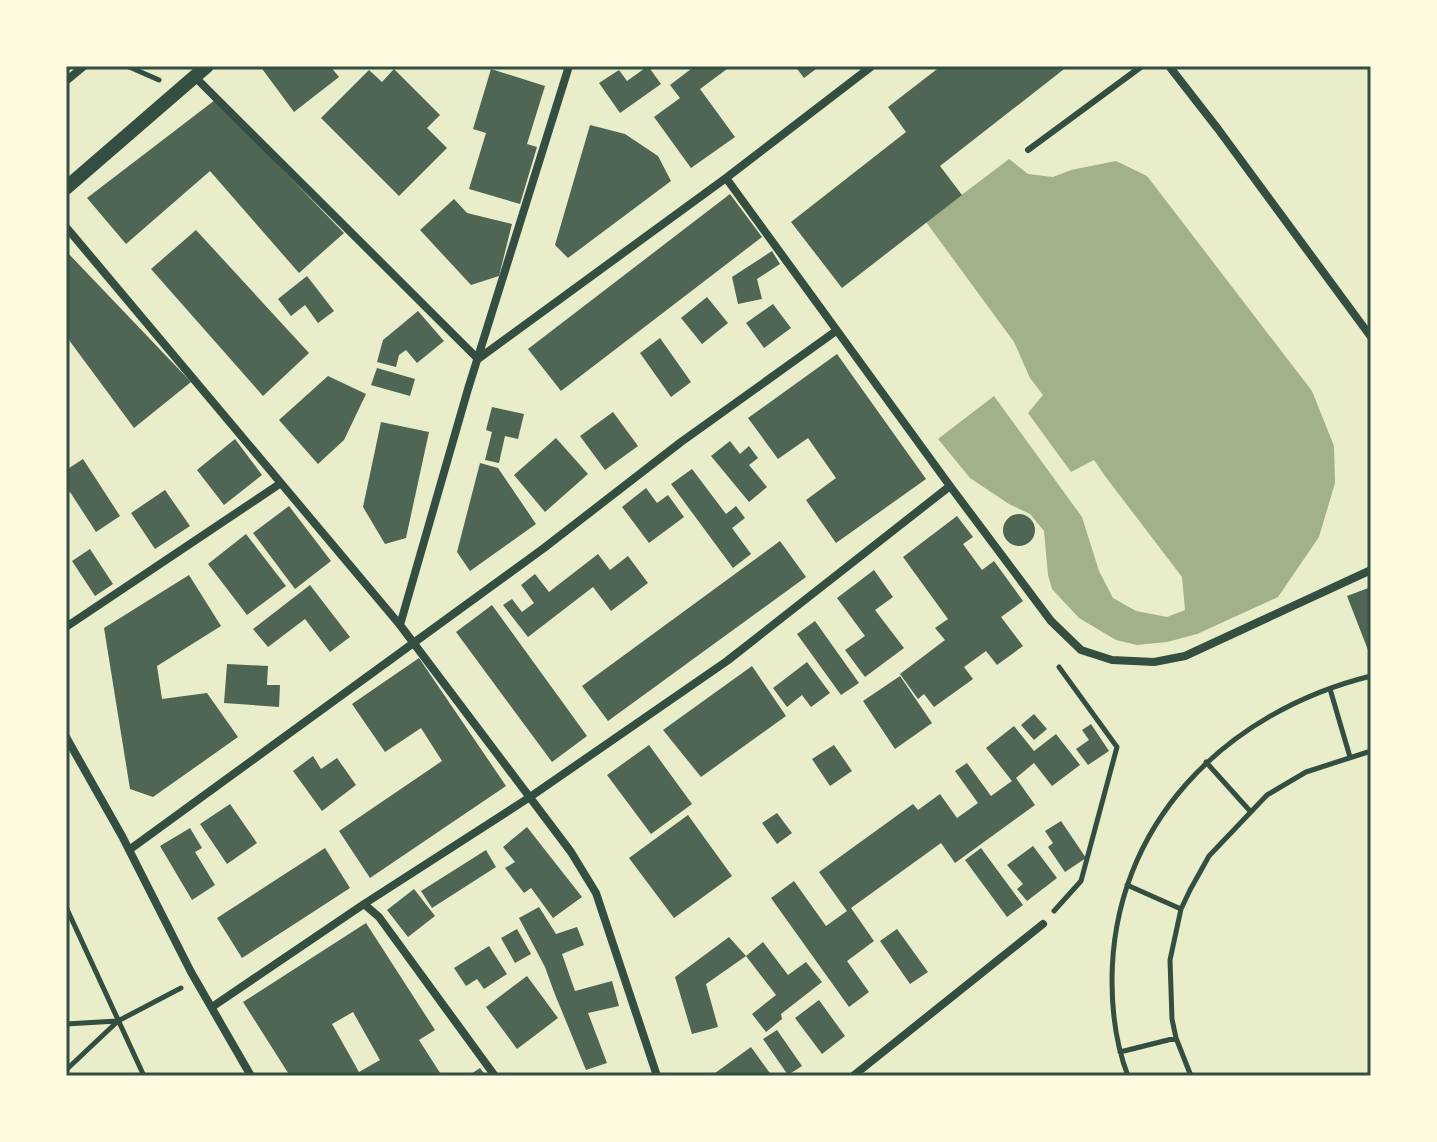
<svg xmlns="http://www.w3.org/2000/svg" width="1437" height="1142" font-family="'Crimson Pro',serif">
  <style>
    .water { fill: #a3b18a }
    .building { fill: #4f6655; fill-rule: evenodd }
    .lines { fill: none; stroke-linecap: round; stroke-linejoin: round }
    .path { stroke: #344e41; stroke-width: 5 }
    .service { stroke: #344e41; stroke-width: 6 }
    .minor { stroke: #344e41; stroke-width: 8 }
    .tertiary { stroke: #344e41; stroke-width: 14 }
    .neatline { fill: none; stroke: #344e41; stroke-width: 3 }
  </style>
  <rect width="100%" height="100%" fill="#e9edc9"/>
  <path class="water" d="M1009 159 1028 174 1053 177 1071 170 1116 161 1147 176 1312 391 1334 446 1335 483 1319 537 1278 597 1197 634 1167 642 1137 645 1116 640 1079 618 1052 589 1048 575 1044 531 1030 514 1009 504 970 478 938 439 994 396 1082 517 1099 571 1113 598 1136 611 1167 617 1185 610 1182 577 1105 476 1094 460 1071 472 1028 413 1043 395 1030 378 1014 342 926 222Z"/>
  <path class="building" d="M260 66H330L339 77 294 112Z
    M648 66 661 84 620 113 599 83 619 70 627 81Z
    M695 66H725L727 69 700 89 735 137 691 168 654 117 680 98 670 85Z
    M795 66H820L804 78Z
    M941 66H1068L940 166 962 195 842 288 791 222 906 132 888 107Z
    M394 69 440 115 427 128 447 148 399 196 321 118 369 70 382 82Z
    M491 69 545 86 527 144 537 147 520 204 469 189 486 133 473 129Z
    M215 100 344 233 299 273 210 171 126 244 87 198Z
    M590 125 625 134 658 156 671 181 568 258 555 245Z
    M730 194 762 237 561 391 528 349Z
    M454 199 467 213 512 224 499 276 471 285 420 230Z
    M196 230 309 353 263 396 151 269Z
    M66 251 191 382 134 428 66 336Z
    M772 251 780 264 757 279 762 299 738 304 732 277Z
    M307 276 334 311 318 323 305 305 291 316 278 299Z
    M707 297 728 323 702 344 681 318Z
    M773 304 791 328 764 348 746 323Z
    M418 311 444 341 417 363 406 350 399 355 396 367 377 362 383 340Z
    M660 338 691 382 671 397 640 353Z
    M837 354 926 479 836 543 806 500 836 478 808 438 778 459 748 418Z
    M377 368 415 379 410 396 371 385Z
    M328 376 366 394 344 440 318 464 279 420Z
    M492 407 524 414 518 439 505 436 499 463 485 460 492 432 486 430Z
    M613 412 638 446 605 470 580 436Z
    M381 422 429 432 406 538 385 544 363 507Z
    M556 438 588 474 545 512 514 475Z
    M235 439 262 475 224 505 197 470Z
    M730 441 740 454 749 446 758 458 749 465 767 487 749 502 711 456Z
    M83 459 120 516 96 532 70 492 66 494V470Z
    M480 463 498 468 536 524 470 571 457 552Z
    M692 469 726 514 736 506 745 518 732 528 751 554 733 568 671 484Z
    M646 488 657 503 668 495 684 517 649 543 622 507Z
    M165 490 190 526 155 549 131 513Z
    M289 506 331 561 295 589 253 533Z
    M1003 530a16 16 0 1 1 32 0a16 16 0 1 1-32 0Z
    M957 516 973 537 963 544 982 570 994 561 1023 601 1001 617 1023 646 997 665 986 651 964 667 973 679 934 707 924 694 918 699 900 674 945 640 935 628 948 619 903 557Z
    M246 534 286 586 247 615 208 564Z
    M780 541 806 577 608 721 582 686Z
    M90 549 113 584 95 596 72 561Z
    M598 554 610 570 628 556 648 583 611 611 593 587 528 637 503 605 512 599 522 612 534 603 521 585 535 574 549 592Z
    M874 570 893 597 875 610 904 648 865 677 845 650 865 636 837 598Z
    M189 575 221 626 157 666 162 699 207 693 238 737 153 797 130 789 104 628Z
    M310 585 350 637 330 652 305 619 268 647 253 629Z
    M1371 587V649L1368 650 1347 596Z
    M492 605 587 736 552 762 456 632Z
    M815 621 859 683 841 695 797 634Z
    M419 658 506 786 370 878 339 831 442 761 421 728 385 752 352 704Z
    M807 662 830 693 811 707 802 695 787 707 773 688Z
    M227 664 268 666 267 685H280L279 707 224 703Z
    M752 666 786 716 701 777 663 730Z
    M900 676 932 723 895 749 863 701Z
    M1034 714 1047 729 1034 740 1021 725Z
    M1091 724 1109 751 1088 765 1076 749 1089 740 1082 730Z
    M1014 726 1034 751 1056 734 1080 765 1052 786 1034 763 1016 778 1035 805 955 863 941 843 851 908 874 941 847 961 869 992 849 1007 771 898 794 881 826 926 847 911 819 872 913 804 918 810 940 794 957 818 978 803 955 771 967 763 991 796 1012 781 986 748Z
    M649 745 692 804 651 834 607 775Z
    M834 745 852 771 830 786 812 759Z
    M313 756 321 769 337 758 356 785 322 811 293 771Z
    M230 804 257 843 227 864 200 824Z
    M777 813 792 833 777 844 762 823Z
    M688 815 732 876 674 918 629 858Z
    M1061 821 1086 858 1065 872 1048 847 1053 843 1045 831Z
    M527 827 582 897 553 918 531 888 524 893 505 868 515 862 503 847Z
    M190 828 202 848 195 852 215 885 192 900 160 846Z
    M1033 846 1057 878 1027 901 1017 889 1023 884 1007 865Z
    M325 848 350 888 242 958 217 918Z
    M981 848 1023 905 1007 917 965 860Z
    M486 850 496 867 432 908 421 891Z
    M414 889 435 916 408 937 387 910Z
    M539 907 556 934 577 927 584 945 562 954 575 991 612 981 619 1006 588 1013 607 1063 586 1070 554 992 545 967 519 918Z
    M366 923 435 1030 419 1040 442 1076H290L243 1002ZM353 1012 380 1060 359 1072 332 1024Z
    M517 929 531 954 515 963 501 938Z
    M897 929 928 972 910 984 880 941Z
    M729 937 746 956 706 984 718 1027 692 1034 675 977Z
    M763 942 788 975 806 962 822 982 781 1014 782 1019 766 1032 752 1014 776 995 746 956Z
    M489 946 507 974 484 989 477 979 466 986 454 968Z
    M527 976 558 1018 517 1049 486 1007Z
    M819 1000 845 1036 822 1054 795 1018Z
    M777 1030 802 1066 788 1075 763 1039Z
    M751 1047 772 1076H711Z
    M480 1068 486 1076H468Z"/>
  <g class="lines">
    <path class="path" d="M127 66 159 80
      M1330 689 1350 757
      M1206 762 1250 811
      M1127 885 1181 909
      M66 907 144 1076
      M1054 911 1081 881 1117 747 1059 667
      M66 1024 117 1021
      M1120 1052 1176 1038
      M66 1070 118 1021 181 988
      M1128 1076C1116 1045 1112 1014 1112 981 1112 825 1225 712 1371 676
      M1191 1076 1176 1038 1172 1019 1170 960 1181 909 1190 890 1209 856 1267 795 1306 772 1371 751"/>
    <path class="service" d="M1028 150 1142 66"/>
    <path class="minor" d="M1169 66 1218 129 1371 337
      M194 76 478 359 726 178 872 66
      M66 81 84 66
      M726 178 950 486 1051 621 1081 650 1112 660 1154 662 1185 656 1371 570
      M66 227 400 625 571 852 596 893 657 1076
      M400 625 468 389 569 66
      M66 627 281 483
      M66 737 122 836 191 972 251 1076
      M129 850 544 548 681 442 836 331
      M364 904 379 917 495 1076
      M212 1007 364 904 530 797 727 661 950 486
      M853 1076 1043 924"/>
    <path class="tertiary" d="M66 188 207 66"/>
  </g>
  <rect width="1437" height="1142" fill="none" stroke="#fefae0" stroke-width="136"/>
  <rect x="68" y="68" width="1301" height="1006" class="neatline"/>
</svg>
